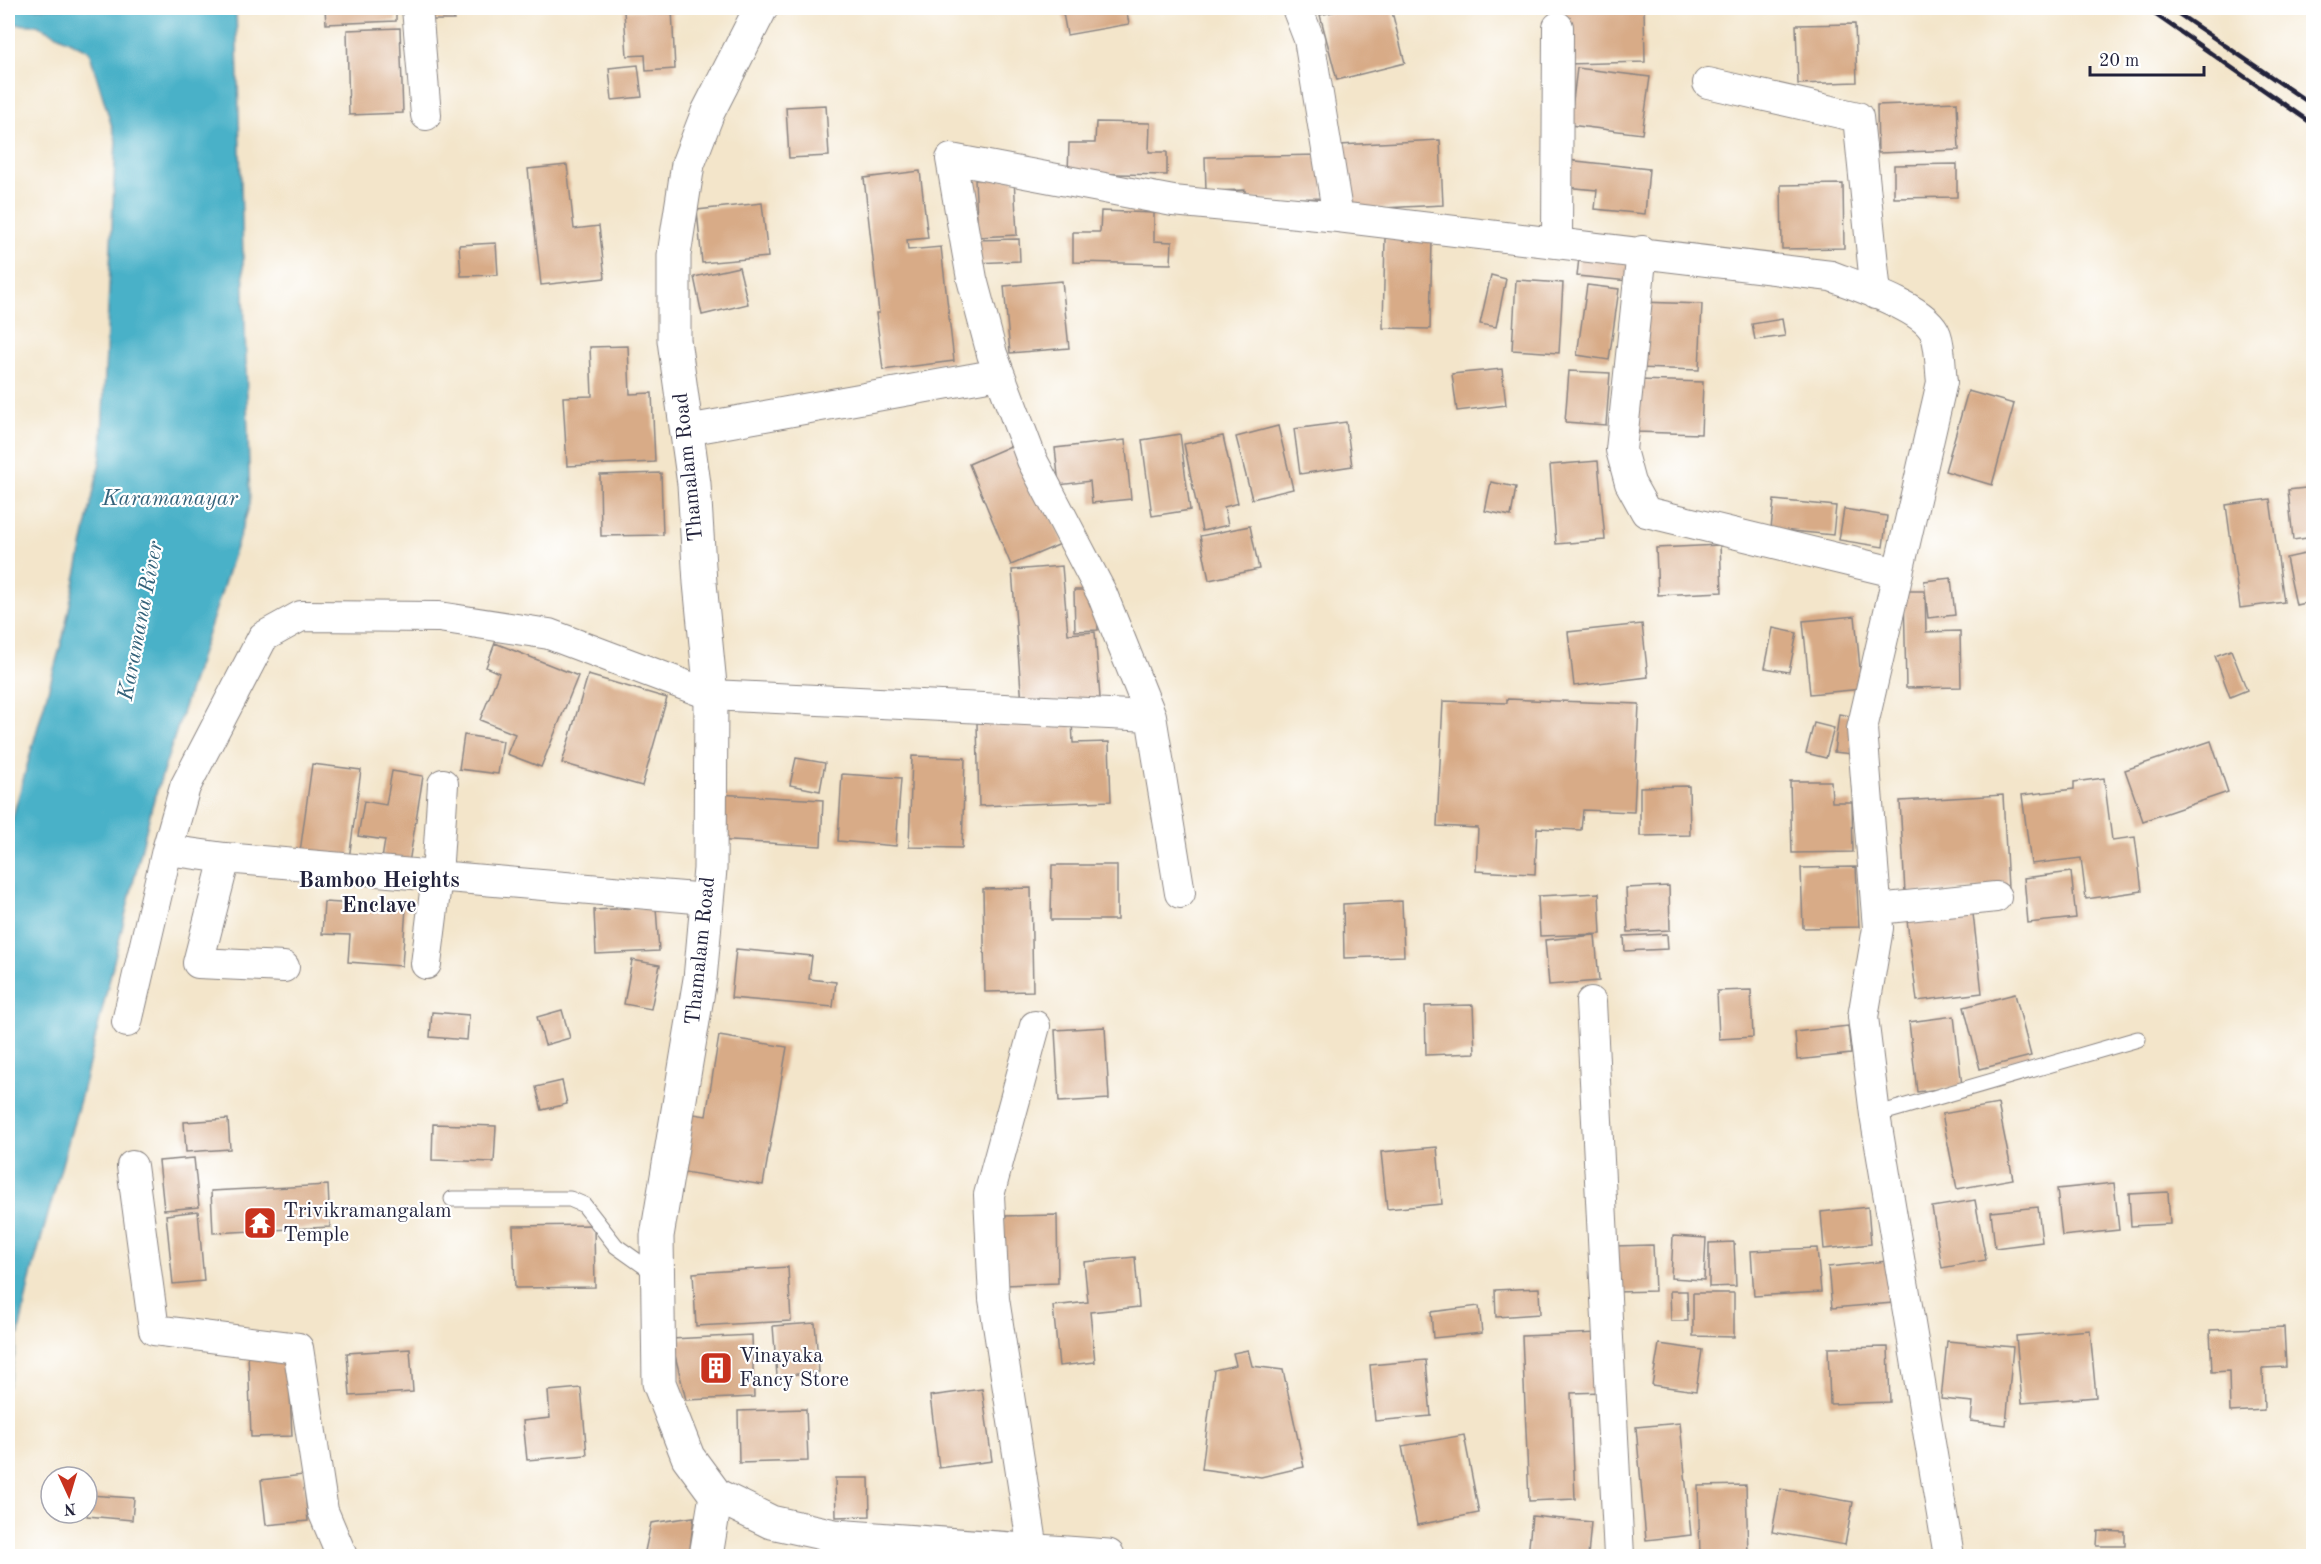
<svg xmlns="http://www.w3.org/2000/svg" width="2321" height="1564" font-family="'Old Standard TT',serif">
  <style>
    .water { fill: #49b1c8; stroke: #366a82; stroke-width: 1.5 }
    .building { fill: #d8ab87 }
    .lines { fill: none; stroke-linecap: round; stroke-linejoin: round }
    .service-casing { stroke: #8a8482; stroke-width: 17 }
    .minor-casing { stroke: #8a8482; stroke-width: 32 }
    .tertiary-casing { stroke: #8a8482; stroke-width: 35 }
    .service { stroke: #fff; stroke-width: 15 }
    .minor { stroke: #fff; stroke-width: 30 }
    .tertiary { stroke: #fff; stroke-width: 33 }
    .rail { stroke: #22223b; stroke-width: 4.5 }
    .labels { text-anchor: middle; dominant-baseline: central; stroke-width: 4.5; stroke-linejoin: round; paint-order: stroke }
    .street-label { font-size: 21px; fill: #22223b; stroke: #fff }
    .poi-label { font-size: 21px; fill: #22223b; stroke: #fff; text-anchor: start }
    .water-label { font-size: 22px; font-style: italic; fill: #34627a; stroke: #fff }
    .neighbourhood-label { font-size: 22px; font-weight: bold; fill: #22223b; stroke: #fff }
  </style>
  <rect width="100%" height="100%" fill="#fff"/>
  <filter id="ink" filterUnits="userSpaceOnUse"><feTurbulence type="fractalNoise" baseFrequency=".0167" numOctaves="2"/><feDisplacementMap in="SourceGraphic" scale="12" xChannelSelector="R" yChannelSelector="G"/><feConvolveMatrix kernelMatrix="1 2 1 2 8 2 1 2 1" color-interpolation-filters="sRGB"/></filter>
  <filter id="wash" filterUnits="userSpaceOnUse"><feTurbulence type="fractalNoise" baseFrequency=".008" numOctaves="4" result="noise"/><feDisplacementMap in="SourceGraphic" scale="24" xChannelSelector="R" yChannelSelector="G"/><feGaussianBlur stdDeviation="1.35" result="paint"/><feColorMatrix in="noise" values="0 0 0 0 0 0 0 0 0 0 0 0 0 0 0 0 0 1.4 0 .05"/><feComposite in="paint" operator="in"/></filter>
  <g filter="url(#wash)">
    <rect width="100%" height="100%" fill="#f3e5ca"/>
    <path class="water" d="M8 8H236L250 504 152 806 81 1096 30 1279 8 1387V834L63 637 101 457 116 140 89 51 37 25 8 24Z"/>
    <g id="blocks">
      <path class="building" d="M325 8H396V21L326 24Z
        M426 8H453L454 20H427Z
        M1062 8H1126L1129 24 1067 35Z
        M1349 8H1391L1405 63 1337 80 1320 15Z
        M1565 8H1644L1645 62 1566 64Z
        M672 9 675 69 646 71 645 55 627 56 624 11Z
        M1855 24 1857 82 1798 84 1796 25Z
        M400 28 403 113 349 115 347 30Z
        M638 65 642 97 612 100 609 68Z
        M1577 68 1650 77 1642 134 1570 125Z
        M1957 102 1959 150 1878 153 1877 105Z
        M826 105 829 156 789 158 786 107Z
        M1096 122 1150 123 1149 152H1167V175L1068 173 1069 143H1095Z
        M1440 140 1443 205 1342 210 1339 145Z
        M1323 155 1324 198 1245 199V190L1206 191 1205 157Z
        M1567 160 1649 169 1645 214 1595 209 1597 190 1564 187Z
        M1957 164V197L1894 198V165Z
        M567 165 574 229 599 226 605 278 541 285 528 169Z
        M920 171 928 238 907 240 908 250 941 247 954 361 883 370 876 313H879L864 178Z
        M1014 178 1017 235 978 237 975 180Z
        M1843 184 1844 248 1782 249 1781 185Z
        M762 203 768 257 702 263 697 210Z
        M1101 211 1154 213V241L1172 242 1171 264 1073 262V232H1100Z
        M1385 238 1432 239 1430 329 1383 328Z
        M1019 239 1020 261 975 263 974 240Z
        M496 243 498 275 461 276 459 245Z
        M1579 258 1631 263 1629 281 1577 276Z
        M739 267 748 304 702 315 694 277Z
        M1491 275 1506 279 1496 327 1480 324Z
        M1516 280 1563 283 1559 353 1512 350Z
        M1062 281 1069 348 1010 353 1004 286Z
        M1587 285 1619 289 1609 360 1577 355Z
        M1640 302 1702 304 1699 370 1638 368Z
        M1782 319 1785 336 1755 340 1752 324Z
        M628 346 630 394 652 393 655 462 567 466 563 397 592 396 590 347Z
        M1502 369 1506 405 1457 411 1452 374Z
        M1569 371 1610 373 1606 425 1565 422Z
        M1638 380 1703 382 1701 434 1636 432Z
        M1968 391 2014 404 1992 485 1945 471Z
        M1346 422 1352 466 1300 474 1294 429Z
        M1278 426 1293 489 1252 499 1236 437Z
        M1180 434 1190 510 1152 516 1142 440Z
        M1223 436 1238 503 1224 507 1228 525 1202 531 1184 444Z
        M1125 440 1131 499 1092 503 1090 481 1059 485 1055 448Z
        M1020 442 1063 543 1011 565 969 464Z
        M1598 461 1605 540 1556 544 1550 465Z
        M661 473 663 535 601 536 600 475Z
        M1491 482 1516 487 1511 516 1485 511Z
        M2314 487V537L2293 540 2288 490Z
        M2270 499 2284 602 2240 608 2226 505Z
        M1774 500 1836 506 1833 535 1771 529Z
        M1844 509 1887 516 1883 547 1839 540Z
        M1250 526 1259 569 1209 580 1200 536Z
        M1720 545 1722 592 1658 595 1656 548Z
        M2314 552V601L2296 605 2286 558Z
        M1062 566 1068 634 1095 632 1100 698 1022 704 1012 570Z
        M1951 578 1955 615 1928 618 1924 581Z
        M1074 590H1097L1098 630 1075 631Z
        M1904 591H1925L1926 632 1960 631 1961 687 1906 688Z
        M1855 616 1862 689 1810 694 1803 621Z
        M1642 624 1648 677 1574 686 1568 632Z
        M1773 628 1797 633 1789 672 1765 668Z
        M495 643 578 676 541 767 507 754 515 734 480 720 499 673 486 667Z
        M2231 650 2247 690 2230 697 2215 656Z
        M588 675 667 698 642 786 562 763Z
        M1507 699 1639 704 1634 812 1583 810 1581 830 1537 828 1535 874 1476 871 1478 828 1437 826 1443 701 1507 703Z
        M1839 714 1857 717 1852 754 1834 752Z
        M1072 720 1073 743 1109 742 1111 801 979 806 977 723Z
        M1814 723 1834 728 1826 758 1806 753Z
        M464 735 503 741 498 774 459 769Z
        M2211 741 2228 792 2143 821 2125 770Z
        M912 756 965 758 962 848 909 847Z
        M796 758 825 763 820 791 790 785Z
        M312 764 361 770 349 859 300 852Z
        M392 771 423 776 409 863 382 859 385 840 358 836 364 801 386 805Z
        M842 774 901 778 896 846 838 841Z
        M2104 778 2112 840 2135 837 2142 891 2086 899 2081 858 2031 864 2022 795 2074 789V782Z
        M1790 781H1831L1832 802H1852L1853 852 1792 853Z
        M1689 786 1690 835 1640 836V787Z
        M717 794 823 800 821 846 714 840Z
        M2003 795 2008 888 1905 893 1900 801Z
        M1052 865H1117V920H1051Z
        M1856 867 1859 927 1803 928 1801 868Z
        M2071 872 2076 918 2028 923 2024 878Z
        M1669 886 1670 930 1628 932 1626 888Z
        M1031 888 1033 991 985 992 983 889Z
        M1599 893 1601 934 1540 936 1538 896Z
        M1402 901 1404 956 1344 958 1343 904Z
        M324 902 406 907 402 966 348 962 350 935 322 934Z
        M1972 905 1982 993 1917 1001 1906 912Z
        M656 907 659 951 596 954 594 910Z
        M1667 934 1668 949 1625 951 1624 936Z
        M1595 935 1599 981 1549 985 1545 940Z
        M736 949 812 956 809 979 836 982 833 1007 731 998Z
        M632 960 660 965 651 1009 624 1004Z
        M1751 990 1753 1037 1719 1039 1717 991Z
        M2015 994 2031 1056 1980 1069 1964 1007Z
        M1473 1005 1475 1053 1426 1055 1425 1006Z
        M562 1010 570 1038 545 1045 537 1017Z
        M432 1012 469 1015 467 1040 430 1037Z
        M1954 1016 1962 1086 1917 1092 1909 1022Z
        M1848 1026 1851 1054 1797 1060 1795 1032Z
        M1105 1027 1109 1099 1059 1102 1055 1030Z
        M719 1036 787 1047 763 1185 678 1171 688 1113 706 1116Z
        M562 1081 567 1104 542 1110 536 1087Z
        M1998 1104 2013 1179 1957 1189 1942 1114Z
        M228 1119 230 1149 186 1152 184 1122Z
        M433 1124 496 1126 494 1162 432 1160Z
        M1437 1147 1442 1204 1387 1209 1381 1152Z
        M194 1158 199 1207 164 1210 159 1161Z
        M2114 1183 2119 1230 2062 1236 2057 1189Z
        M328 1185 330 1227 213 1233 211 1191Z
        M2168 1192 2170 1224 2131 1226 2129 1194Z
        M1975 1200 1986 1260 1942 1268 1932 1207Z
        M1868 1207 1871 1244 1824 1249 1821 1212Z
        M2038 1207 2042 1242 1995 1248 1991 1212Z
        M198 1211 204 1281 173 1284 166 1215Z
        M1057 1215 1058 1283 1004 1285 1003 1216Z
        M594 1225 595 1287 515 1288 513 1226Z
        M1673 1236 1706 1238 1704 1280 1671 1278Z
        M1734 1242 1736 1286 1709 1287V1243Z
        M1653 1245 1655 1291 1615 1292 1614 1246Z
        M1817 1248 1821 1292 1754 1296 1751 1251Z
        M1135 1257 1139 1307 1090 1312 1095 1362 1059 1366 1053 1306 1088 1302 1084 1262Z
        M1888 1261 1893 1303 1832 1308 1828 1267Z
        M788 1267 791 1321 696 1326 693 1273Z
        M1539 1288 1540 1314 1496 1317 1495 1290Z
        M1670 1291H1687L1688 1321H1671Z
        M1693 1293H1734V1337L1693 1336Z
        M1479 1306 1482 1333 1433 1338 1431 1312Z
        M815 1323 819 1372 777 1376 773 1326Z
        M2284 1327 2286 1367 2263 1368 2264 1410 2230 1412 2229 1371 2212 1372 2210 1330Z
        M2090 1330 2096 1397 2022 1403 2016 1336Z
        M1600 1333 1603 1392 1571 1393 1575 1499 1529 1501 1522 1336Z
        M752 1335 754 1397 686 1400 671 1339Z
        M1947 1341 2013 1347 2006 1425 1971 1421 1973 1402 1941 1399Z
        M1659 1344 1702 1350 1696 1391 1652 1385Z
        M1888 1347 1890 1402 1830 1404 1828 1348Z
        M410 1349 413 1392 350 1396 347 1353Z
        M288 1350 292 1436 251 1437 248 1352Z
        M1248 1350 1252 1366 1283 1370 1304 1467 1261 1477 1202 1469 1214 1370 1236 1365 1233 1353Z
        M1426 1360 1431 1416 1375 1421 1370 1365Z
        M581 1388 587 1455 527 1460 523 1421 550 1418 548 1391Z
        M982 1389 992 1461 939 1468 930 1396Z
        M806 1409 808 1461 739 1463 738 1411Z
        M1680 1423 1691 1535 1646 1540 1636 1427Z
        M1464 1435 1479 1513 1417 1525 1402 1446Z
        M303 1475 308 1521 266 1525 261 1480Z
        M835 1478H869L870 1516 836 1517Z
        M1746 1485 1748 1555 1700 1556 1698 1486Z
        M1780 1489 1853 1502 1845 1545 1772 1532Z
        M89 1495 134 1498 132 1520 87 1516Z
        M1532 1516 1591 1522 1588 1556H1528Z
        M694 1517 689 1556H644L651 1523Z
        M2098 1531 2125 1532V1546H2097Z"/>
    </g>
  </g>
  <g filter="url(#ink)">
    <use href="#blocks" fill-opacity="0" stroke="#8a8482" stroke-width="1.5"/>
    <g class="lines">
      <g class="service-casing">
        <path id="service" d="M1875 1115 2138 1039
          M452 1199H570L584 1205 616 1246 657 1275"/>
      </g>
      <g class="minor-casing">
        <path id="minor" d="M417 8 426 115
          M1297 8 1309 39 1338 217 1831 276C1857 286 1927 308 1936 335 1941 349 1940 368 1942 382L1862 729 1878 928 1863 1017 1875 1115 1949 1556
          M1708 83 1858 117 1876 294
          M1557 241 1558 27
          M1642 251 1621 450 1630 483 1646 512 1898 573
          M687 430 999 374
          M167 850 225 858
          M1180 893 1151 716 1102 594 1032 460 992 354 972 279 951 159 1173 201 1338 217
          M1877 909 1996 897
          M426 964 437 876 443 784
          M284 967 198 963 225 858 707 899
          M1591 1002 1619 1556
          M127 1022 167 850 185 787 263 637 301 616 439 617 549 634 711 695 1151 716
          M132 1166 154 1330 298 1348 323 1511 342 1556
          M1033 1550 994 1299 989 1195 1035 1026"/>
      </g>
      <g class="tertiary-casing">
        <path id="tertiary" d="M761 8 708 112 688 164 674 255V340L694 484 700 583 711 695 710 869 700 979 657 1236 659 1383 688 1457 716 1495 771 1522 835 1536 1108 1556
          M706 1556 716 1495"/>
      </g>
      <use href="#service" class="service"/>
      <use href="#minor" class="minor"/>
      <use href="#tertiary" class="tertiary"/>
      <path class="rail" d="M2146 8 2314 125
        M2170 8 2314 106"/>
    </g>
  </g>
  <defs>
    <g id="temple-square" transform="scale(1.725)"><rect x="-9" y="-9" width="18" height="18" rx="4" fill="#c8321e" stroke="#fff"/><path d="M0-6L5-2H3V0L6.5 2.5H4V6H1.5V3h-3V6H-4V2.5H-6.5L-3 0V-2H-5Z" fill="#fff"/></g>
    <g id="building-square" transform="scale(1.725)"><rect x="-9" y="-9" width="18" height="18" rx="4" fill="#c8321e" stroke="#fff"/><path d="M-4-6H4V6H1V3H-1V6H-4ZM-2.5-4.3h1.7v1.8h-1.7ZM.8-4.3h1.7v1.8H.8ZM-2.5-1h1.7V.8h-1.7ZM.8-1h1.7V.8H.8Z" fill="#fff"/></g>
  </defs>
  <g fill-rule="evenodd">
    <use href="#temple-square" x="260" y="1223"/>
    <use href="#building-square" x="716" y="1368"/>
  </g>
  <g class="labels">
    <g class="street-label">
      <text transform="translate(689 467) rotate(-96)">Thamalam Road</text>
      <text transform="translate(701 951) rotate(-84)">Thamalam Road</text>
    </g>
    <g class="poi-label">
      <text x="283" y="1211">Trivikramangalam<tspan x="283" dy="24">Temple</tspan></text>
      <text x="739" y="1356">Vinayaka<tspan x="739" dy="24">Fancy Store</tspan></text>
    </g>
    <g class="water-label">
      <text x="170" y="499">Karamanayar</text>
      <text transform="translate(141 621) rotate(-79)">Karamana River</text>
    </g>
    <g class="neighbourhood-label">
      <text x="379" y="881">Bamboo Heights<tspan x="379" dy="25">Enclave</tspan></text>
    </g>
  </g>
  <rect width="2321" height="1564" fill="none" stroke="#fff" stroke-width="30"/>
  <g transform="translate(69 1495) rotate(176)"><circle r="28" fill="#ffffff" stroke="#a7a7b1" stroke-width="1.5"/>
  <path d="M0-4.5L10 22L0 15L-10 22Z" fill="#c8321e"/>
  <text y="-9" font-size="16" font-weight="bold" text-anchor="middle" fill="#22223b">N</text>
  </g>
  <path d="M2090 66v9h114v-9" fill="none" stroke="#22223b" stroke-width="3"/>
  <text x="2099" y="66" font-size="18" fill="#22223b" stroke="#ffffff" stroke-width="4.5" paint-order="stroke">20 m</text>
</svg>
